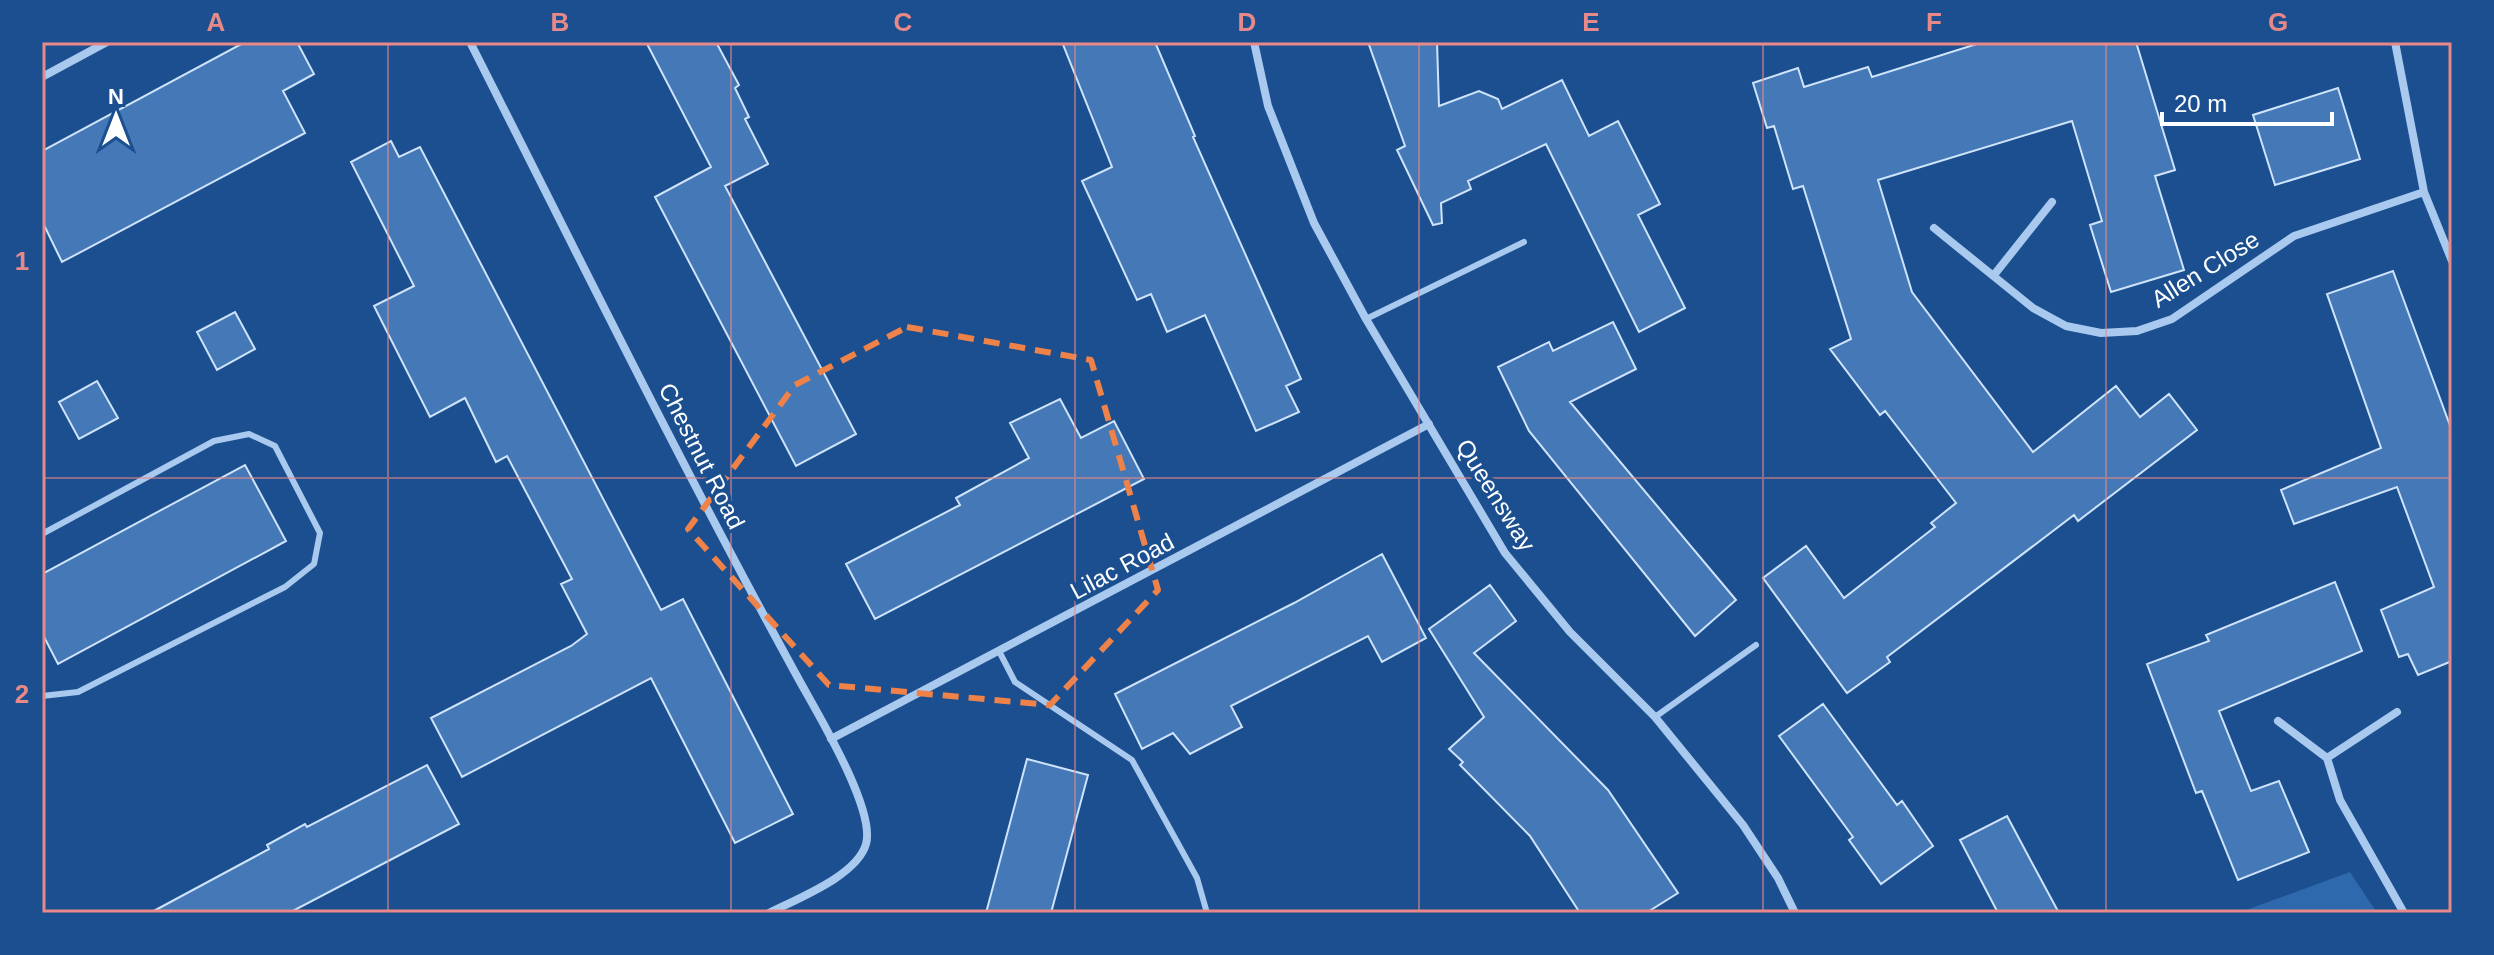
<svg xmlns="http://www.w3.org/2000/svg" width="2494" height="955" font-family="Arial,sans-serif">
  <style>
    .green { fill: #2e69ad }
    .building { fill: #4478b7; stroke: #cfe3fa; stroke-width: 2 }
    .lines { fill: none; stroke-linecap: round; stroke-linejoin: round }
    .lane { stroke: #a9c9ee; stroke-width: 6 }
    .street { stroke: #a9c9ee; stroke-width: 8 }
    .marked { fill: none; stroke: #ee8249; stroke-width: 6; stroke-dasharray: 16 10; stroke-linejoin: round }
    .grid { fill: none; stroke: #e88989; stroke-width: 2; stroke-opacity: 0.55 }
    .labels { text-anchor: middle; dominant-baseline: central; stroke-width: 7; stroke-linejoin: round; paint-order: stroke }
    .street-label { font-size: 24px; fill: #fff; stroke: #1b4f8f }
    .neatline { fill: none; stroke: #e88989; stroke-width: 3 }
    .grid-label { font-size: 26px; text-anchor: middle; font-weight: bold; fill: #e88989 }
  </style>
  <rect width="100%" height="100%" fill="#1b4f8f"/>
  <path class="green" d="M2350 872 2377 913H2238Z"/>
  <path class="building" d="M245 42H297L314 74 283 91 305 133 62 262 42 221V151Z
    M646 42H716L739 85 735 88 749 117 745 119 768 164 725 186 856 434 796 466 655 197 711 167Z
    M1062 42H1155L1195 136 1193 137 1301 379 1286 386 1299 412 1256 431 1205 315 1167 332 1151 294 1137 300 1082 181 1112 167Z
    M1368 42H1437L1439 106 1479 91 1498 99 1502 109 1562 80 1589 136 1618 121 1660 204 1638 215 1685 308 1639 332 1546 144 1468 181 1471 189 1441 203 1442 223 1433 225 1397 150 1405 146Z
    M1983 42H2136L2175 170 2155 176 2184 270 2111 292 2090 225 2102 221 2072 121 1878 180 1912 292 2033 452 2116 386 2140 417 2169 394 2197 430 2078 521 2074 515 1887 657 1890 662 1847 693 1763 578 1806 546 1844 598 1935 527 1931 523 1956 503 1885 411 1880 415 1830 349 1851 339 1803 186 1793 189 1774 126 1767 128 1753 83 1798 68 1804 87 1868 67 1872 77Z
    M2338 88 2360 159 2275 185 2253 115Z
    M391 141 399 157 420 147 661 610 683 599 793 814 735 843 651 678 462 777 431 718 571 646 587 634 561 584 572 579 507 456 496 462 465 398 430 417 374 306 414 286 351 162Z
    M2393 271 2452 431V661L2418 675 2408 654 2399 657 2381 610 2434 587 2397 487 2294 524 2281 490 2381 448 2327 294Z
    M235 312 255 349 217 370 197 332Z
    M1613 322 1636 369 1570 402 1736 600 1695 636 1529 431 1498 367 1549 342 1553 351Z
    M97 381 118 418 79 439 59 402Z
    M1060 399 1081 438 1114 421 1144 479 875 619 846 564 960 505 956 498 1029 458 1010 423Z
    M245 465 286 541 58 664 42 633V574Z
    M1382 554 1426 638 1382 662 1368 636 1231 706 1242 727 1190 754 1173 733 1142 749 1115 694 1294 603Z
    M2335 582 2362 651 2219 711 2251 791 2279 781 2309 852 2238 880 2202 791 2196 793 2147 664 2209 641 2206 635Z
    M1490 585 1516 621 1474 653 1608 790 1678 893 1646 913H1580L1530 836 1460 765 1463 762 1449 749 1484 717 1429 629Z
    M1823 704 1897 805 1902 801 1933 846 1881 884 1849 840 1853 837 1779 736Z
    M1027 759 1088 775 1051 913H986Z
    M427 765 459 824 289 913H150L269 849 267 845 305 824 307 827Z
    M2007 816 2038 874 2059 913H1998L1960 840Z"/>
  <g class="lines">
    <path class="lane" d="M1366 319 1524 242
      M42 534 214 441 249 434 275 446 320 533 314 564 285 587 78 692 42 696
      M1000 653 1015 682 1132 760 1197 878 1207 913
      M1655 717 1756 645"/>
    <path class="street" d="M470 42C578 255 683 469 798 678 816 711 876 809 866 844 857 876 796 899 769 913
      M1254 42 1268 106 1314 223 1366 319 1505 553 1570 632 1655 717 1743 825 1778 878 1795 913
      M2395 42 2424 192 2452 261
      M42 77 107 42
      M1934 228 2033 308 2066 326 2101 333 2137 331 2172 319 2294 236 2424 192
      M1994 275 2052 202
      M2278 721 2327 758 2397 712
      M831 739 1429 424
      M2327 758 2340 800 2404 913"/>
  </g>
  <path class="marked" d="M907 327 1091 360 1158 590 1050 705 829 685 688 529 795 385Z"/>
  <path class="grid" d="M388 42V913M731 42V913M1075 42V913M1419 42V913M1763 42V913M2106 42V913M42 478H2452"/>
  <g class="labels">
    <g class="street-label">
      <text transform="translate(2205 269) rotate(-32)">Allen Close</text>
      <text transform="translate(702 456) rotate(63)">Chestnut Road</text>
      <text transform="translate(1496 495) rotate(58)">Queensway</text>
      <text transform="translate(1122 566) rotate(-28)">Lilac Road</text>
    </g>
  </g>
  <rect width="2494" height="955" fill="none" stroke="#1b4f8f" stroke-width="88"/>
  <g transform="translate(116 116)" stroke="#1b4f8f" stroke-width="6" paint-order="stroke">
  <path d="M0-6L14 30L0 20L-14 30Z" fill="#ffffff"/>
  <text y="-12" font-size="22" font-weight="bold" text-anchor="middle" fill="#ffffff">N</text>
  </g>
  <path d="M2162 112v12h170v-12" fill="none" stroke="#ffffff" stroke-width="4"/>
  <text x="2174" y="112" font-size="24" fill="#ffffff" stroke="#1b4f8f" stroke-width="6" paint-order="stroke">20 m</text>
  <rect x="44" y="44" width="2406" height="867" class="neatline"/>
  <g class="grid-label">
    <text x="216" y="31">A</text>
    <text x="560" y="31">B</text>
    <text x="903" y="31">C</text>
    <text x="1247" y="31">D</text>
    <text x="1591" y="31">E</text>
    <text x="1934" y="31">F</text>
    <text x="2278" y="31">G</text>
    <text x="22" y="270">1</text>
    <text x="22" y="703">2</text>
  </g>
</svg>
